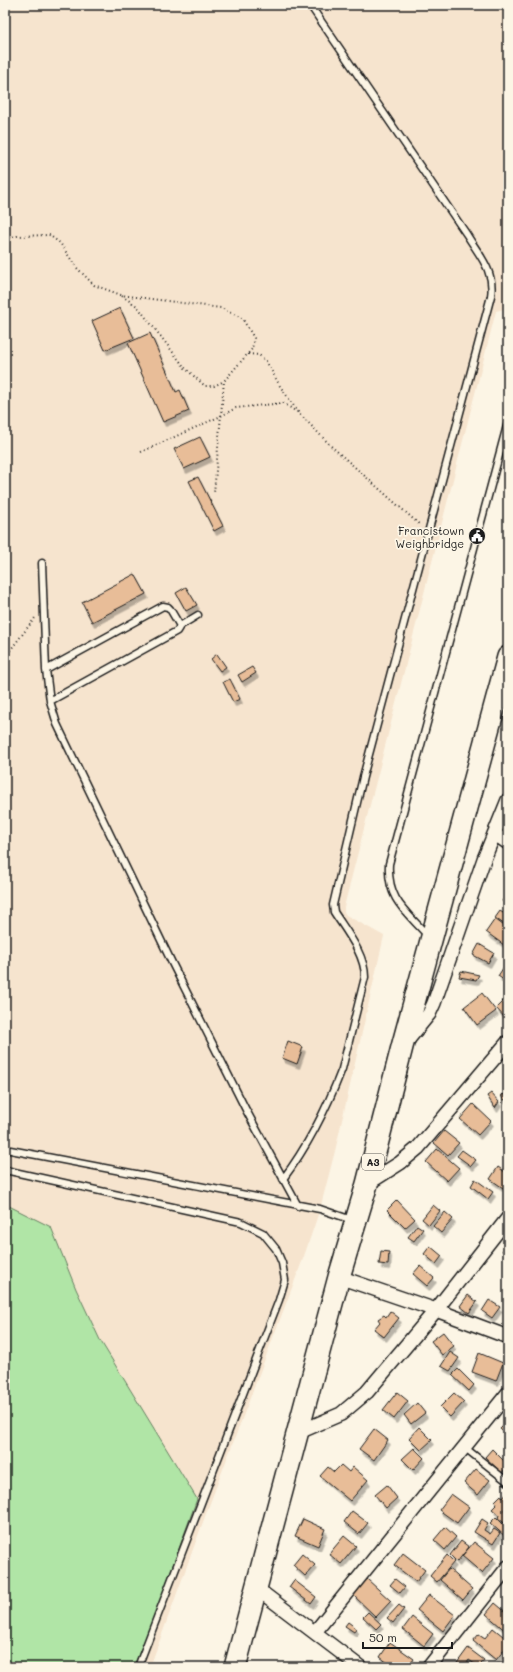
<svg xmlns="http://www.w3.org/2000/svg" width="513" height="1672" font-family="Mali,sans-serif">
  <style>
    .built { fill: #f6e4ce }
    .green { fill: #b0e5a6; stroke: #668061 }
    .building { fill: #e8bd98; stroke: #1c1c1c; filter: url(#shadow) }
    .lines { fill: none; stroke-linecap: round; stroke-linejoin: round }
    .service-casing { stroke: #1c1c1c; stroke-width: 9 }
    .minor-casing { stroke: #1c1c1c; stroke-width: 16 }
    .trunk-casing { stroke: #1c1c1c; stroke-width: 24 }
    .path { stroke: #1c1c1c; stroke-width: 2; stroke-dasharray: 1 3; stroke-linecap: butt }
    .service { stroke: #fcf5e5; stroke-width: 6 }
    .minor { stroke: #fcf5e5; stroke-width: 13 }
    .trunk { stroke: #fcf5e5; stroke-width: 21 }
    .labels { text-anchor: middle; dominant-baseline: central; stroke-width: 3.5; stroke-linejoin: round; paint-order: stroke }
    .shield { fill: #fcf5e5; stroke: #5f5d58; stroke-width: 1 }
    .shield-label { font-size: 10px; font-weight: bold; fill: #1c1c1c }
    .poi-label { font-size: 11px; fill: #1c1c1c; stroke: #fcf5e5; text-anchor: end }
  </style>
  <defs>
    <filter id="shadow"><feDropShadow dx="2.5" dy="4.5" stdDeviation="0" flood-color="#0004"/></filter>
  </defs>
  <rect width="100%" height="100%" fill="#fcf5e5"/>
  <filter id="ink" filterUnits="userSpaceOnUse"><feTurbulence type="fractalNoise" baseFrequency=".025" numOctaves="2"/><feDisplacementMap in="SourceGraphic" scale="8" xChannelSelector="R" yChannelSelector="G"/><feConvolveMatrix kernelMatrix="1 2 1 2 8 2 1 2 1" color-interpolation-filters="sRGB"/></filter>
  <g filter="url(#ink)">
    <path class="built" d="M5 5H508V308L496 311 344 907V912L346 915 384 936 335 1151 320 1209 303 1259 207 1511 150 1667H5Z"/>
    <path class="green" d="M5 1204 51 1227 76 1289 100 1340 197 1499 148 1634 133 1667H5Z"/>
    <path class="building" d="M120 308 134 338 105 350 92 321Z
      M150 333 176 392 180 390 189 411 163 422 128 343Z
      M200 437 210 457 184 469 174 449Z
      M198 477 223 526 214 531 189 481Z
      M135 574 146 594 92 622 82 602Z
      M186 587 197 605 186 611 176 593Z
      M217 654 226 667 220 671 211 659Z
      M252 667 256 673 242 682 238 675Z
      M230 679 240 699 233 702 223 682Z
      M508 893V906L502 901Z
      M500 911 508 916V927L495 918Z
      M495 919 508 929V939L504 945 486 932Z
      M479 944 494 953 488 963 473 955Z
      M507 962H508V983L498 976Z
      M461 971 479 975 476 980 459 977Z
      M482 993 496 1011 477 1025 464 1007Z
      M503 1001 508 1006V1021L496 1008Z
      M288 1041 303 1047 297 1064 282 1058Z
      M491 1093 499 1102 495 1108 487 1096Z
      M508 1094V1099L503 1100 501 1095Z
      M473 1104 491 1121 478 1135 460 1119Z
      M444 1131 459 1143 448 1155 434 1143Z
      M437 1149 459 1168 447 1181 426 1162Z
      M462 1150 476 1160 471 1166 457 1156Z
      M498 1167 508 1174V1187L506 1190 490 1179Z
      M475 1179 493 1192 488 1199 471 1186Z
      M397 1200 415 1219 405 1228 387 1210Z
      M433 1205 440 1211 429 1225 422 1219Z
      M445 1212 453 1219 441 1233 433 1226Z
      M417 1225 423 1229 414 1241 408 1237Z
      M508 1243V1256L502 1251Z
      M430 1246 442 1256 436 1264 424 1254Z
      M381 1251 389 1252 388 1265 379 1264Z
      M420 1266 434 1278 427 1286 413 1274Z
      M468 1295 477 1302 469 1313 460 1306Z
      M489 1300 500 1307 492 1318 482 1311Z
      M390 1311 399 1318 384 1337 374 1329 380 1322 378 1319 384 1315 386 1317Z
      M443 1332 454 1346 442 1355 431 1341Z
      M450 1352 459 1358 450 1371 441 1366Z
      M479 1353 503 1363 496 1381 472 1372Z
      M458 1369 474 1385 469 1391 452 1375Z
      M397 1392 408 1401 394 1419 383 1410Z
      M454 1393 464 1402 450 1417 440 1407Z
      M417 1403 425 1413 411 1424 404 1415Z
      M507 1422 508 1423V1436L500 1429Z
      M419 1427 432 1440 421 1450 409 1438Z
      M374 1429 388 1440 374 1460 359 1449Z
      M414 1448 424 1458 413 1470 402 1459Z
      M492 1449 508 1465 502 1473 485 1457Z
      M341 1465 349 1472 353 1467 368 1480 350 1501 320 1476 328 1467 334 1472Z
      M476 1469 490 1480 478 1495 464 1483Z
      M387 1485 397 1498 386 1508 375 1495Z
      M508 1492V1505L504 1510 508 1515V1526L498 1518 499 1515 492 1509 497 1504 495 1501 501 1495 503 1498Z
      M451 1494 469 1507 457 1523 439 1510Z
      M352 1511 368 1523 359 1534 344 1522Z
      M496 1517 508 1529 507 1538 490 1523Z
      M303 1519 325 1529 318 1546 295 1536Z
      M482 1519 488 1523 484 1530 490 1534 494 1529 500 1533 493 1544 474 1532Z
      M445 1527 456 1537 445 1550 434 1540Z
      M344 1536 356 1546 341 1564 329 1554Z
      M461 1541 469 1547 457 1562 450 1555Z
      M474 1542 494 1558 482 1573 462 1556Z
      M403 1553 425 1570 416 1582 394 1565Z
      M302 1554 315 1565 305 1576 293 1565Z
      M447 1555 454 1562 437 1582 430 1576Z
      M449 1569 472 1589 463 1600 440 1580Z
      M367 1579 391 1601 376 1617 353 1595Z
      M395 1579 405 1587 400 1593 390 1585Z
      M294 1580 316 1597 311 1604 289 1587Z
      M429 1595 455 1615 443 1631 417 1610Z
      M495 1603 508 1614V1633L486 1614Z
      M399 1605 404 1609 393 1623 387 1618Z
      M368 1612 381 1624 376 1629 363 1617Z
      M412 1617 433 1634 424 1646 403 1629Z
      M348 1622 356 1628 354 1632 345 1626Z
      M493 1628 508 1640V1645L496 1660 473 1641 479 1634 485 1638Z
      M390 1642 414 1659 409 1667H393L380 1657Z
      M468 1648 484 1660 479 1667 469 1660 464 1667 457 1663Z"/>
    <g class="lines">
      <g class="service-casing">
        <path id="service" d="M42 563 46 670 50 701 57 724 172 963 246 1110 298 1206
          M180 626 198 615
          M46 670 163 606 168 607 170 609 180 626 177 631 50 701
          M428 936C406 911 387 900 389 864L508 422
          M5 1149 320 1209 352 1220
          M5 1170 241 1222 263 1233 276 1249 282 1263 285 1280 279 1300 138 1667
          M283 1179C308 1146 327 1108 342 1069L365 977C365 954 346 931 334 912L333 905 363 777 491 296C495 271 479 255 467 235L310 5
          M464 1447 508 1482"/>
      </g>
      <g class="minor-casing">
        <path id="minor" d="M495 834 508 843
          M407 1041 429 1014 434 1003 484 859 508 800
          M367 1184 400 1163 418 1148 508 1042
          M339 1277 436 1310 508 1337
          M297 1433 341 1414 367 1392 436 1310 508 1218
          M256 1588 360 1667
          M315 1632 508 1393
          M429 1667 508 1567"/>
      </g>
      <g class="trunk-casing">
        <path id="trunk" d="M235 1667 339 1277 367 1184 402 1047 508 657"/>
      </g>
      <path class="path" d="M5 238 17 236 49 235 60 243 76 267 94 285 121 295 221 308 242 318 254 338 252 349 224 381 214 493
        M122 296 137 306 186 369 205 386H214L224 381
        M248 354 259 355 266 361 280 386 298 412 331 446 420 525
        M141 452 221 416 236 408 283 403 297 412
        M5 657 35 618"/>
      <use href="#service" class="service"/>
      <use href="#minor" class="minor"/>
      <use href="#trunk" class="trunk"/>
    </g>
  </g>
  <defs>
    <g id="civic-disc" transform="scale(0.9)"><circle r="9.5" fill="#1c1c1c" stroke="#fcf5e5"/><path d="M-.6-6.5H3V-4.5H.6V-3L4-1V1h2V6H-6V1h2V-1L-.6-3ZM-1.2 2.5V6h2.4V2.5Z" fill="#fff"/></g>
  </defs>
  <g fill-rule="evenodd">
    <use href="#civic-disc" x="477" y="536"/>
  </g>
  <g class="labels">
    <rect class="shield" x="362" y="1154" width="22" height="16" rx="3"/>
    <g class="shield-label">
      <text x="373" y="1162">A3</text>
    </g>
    <g class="poi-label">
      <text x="464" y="530">Francistown<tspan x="464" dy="13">Weighbridge</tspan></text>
    </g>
  </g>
  <rect width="513" height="1672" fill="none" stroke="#fcf5e5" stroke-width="20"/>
  <rect x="10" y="10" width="493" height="1652" fill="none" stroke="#1c1c1c" stroke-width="1.5" filter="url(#ink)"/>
  <path d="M363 1642v6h89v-6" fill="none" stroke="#1c1c1c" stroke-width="2"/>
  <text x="369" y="1642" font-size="12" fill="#1c1c1c" stroke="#fcf5e5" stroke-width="3" paint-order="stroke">50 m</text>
</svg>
